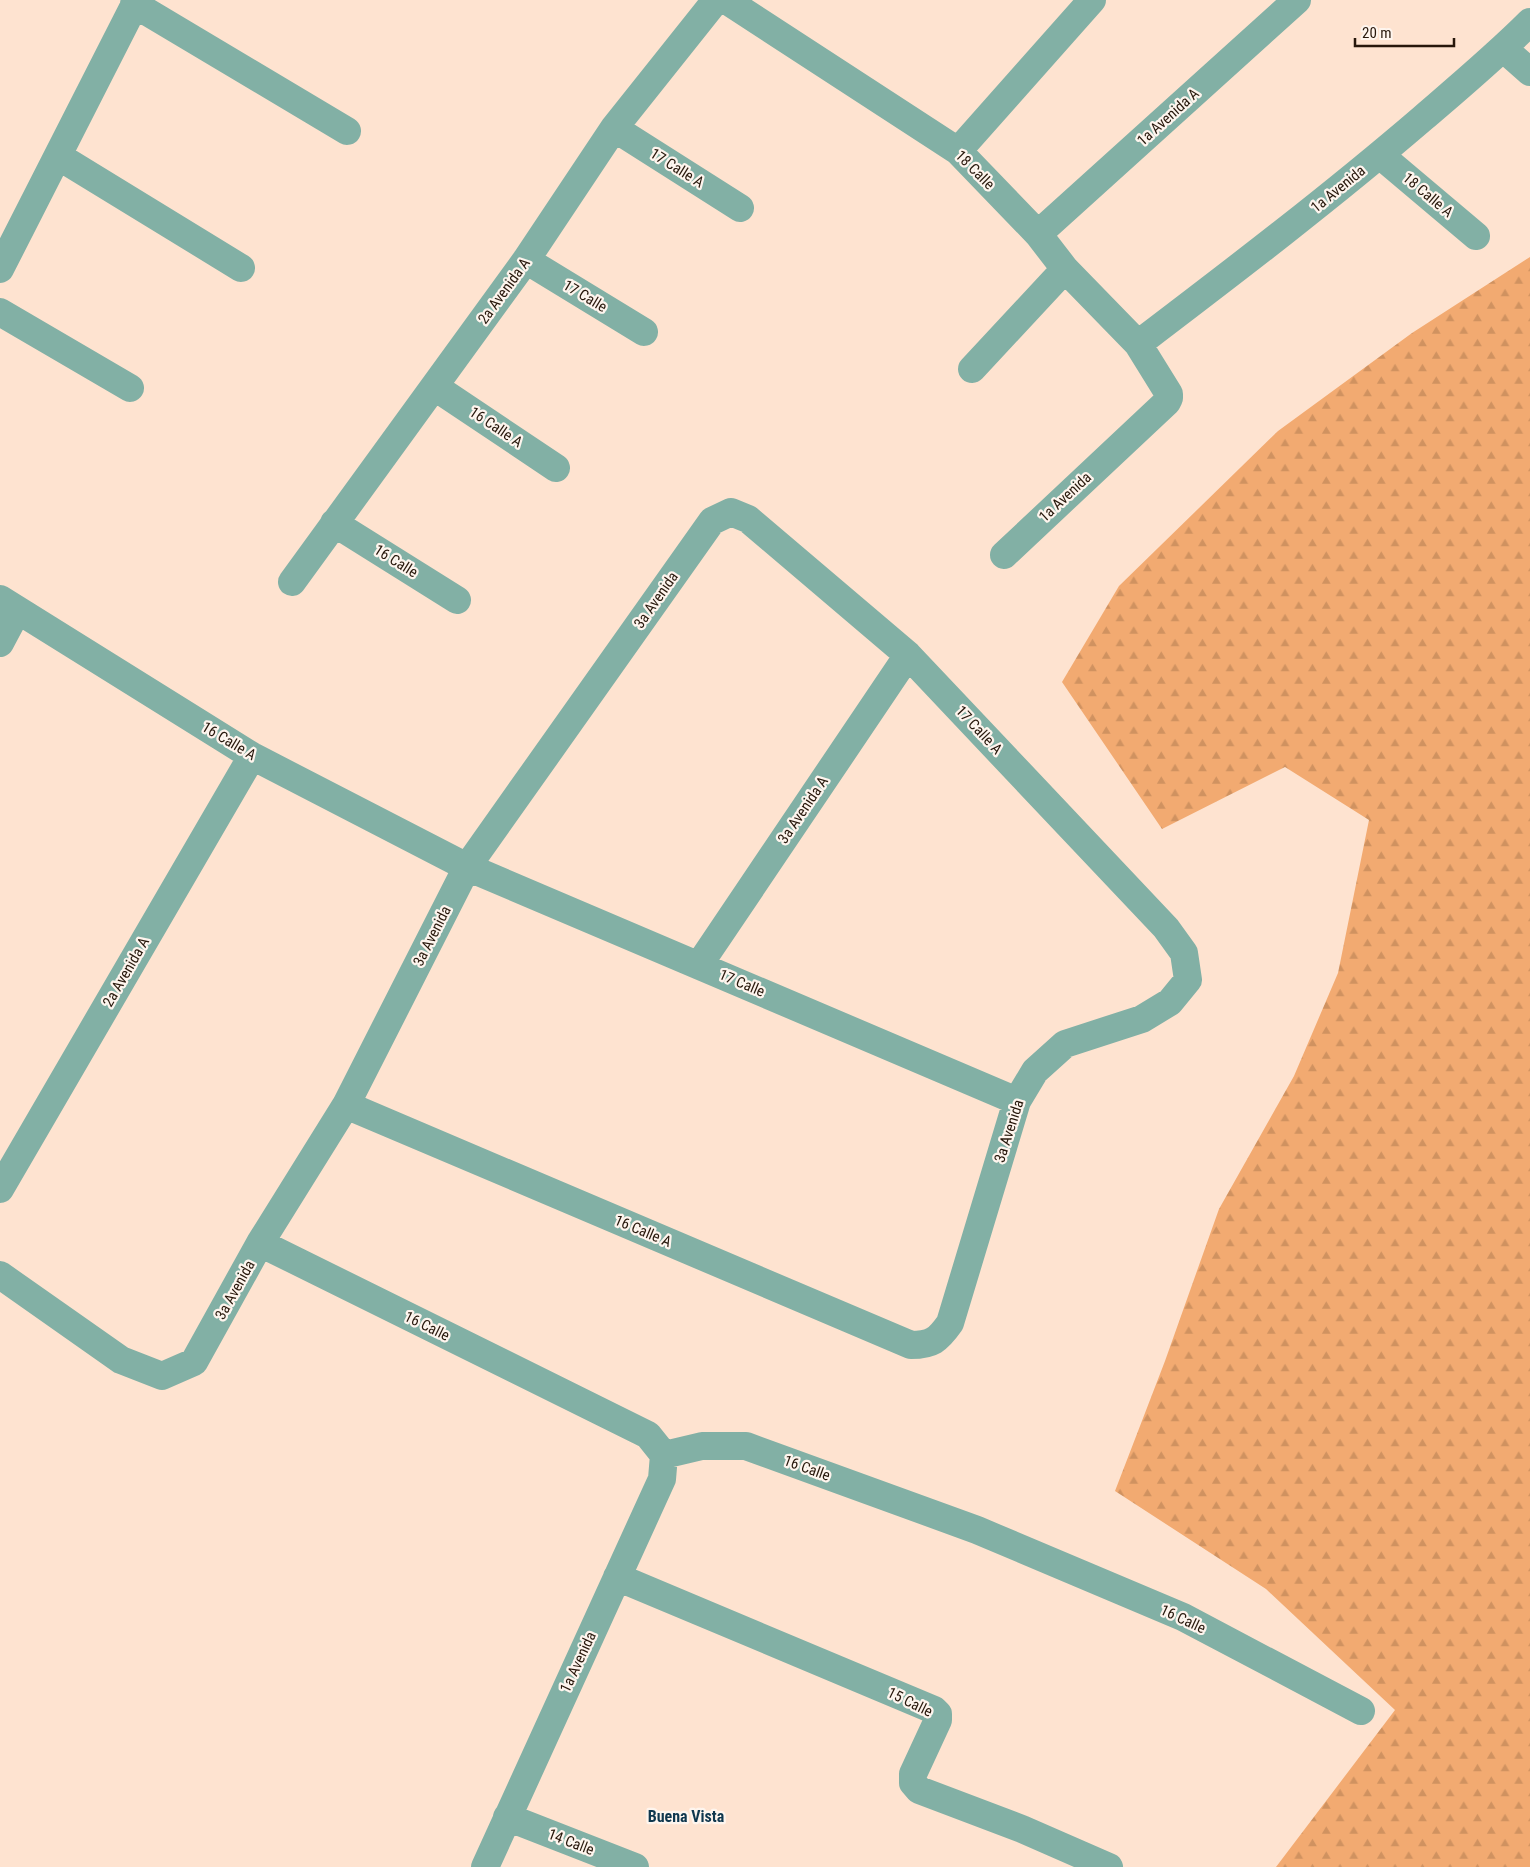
<svg xmlns="http://www.w3.org/2000/svg" width="1530" height="1867" font-family="'Roboto Condensed',sans-serif">
  <style>
    .forest { fill: url(#forest-firs) }
    .lines { fill: none; stroke-linecap: round; stroke-linejoin: round }
    .street { stroke: #82b0a5; stroke-width: 28 }
    .labels { text-anchor: middle; dominant-baseline: central; stroke-width: 4.5; stroke-linejoin: round; paint-order: stroke }
    .street-label { font-size: 15px; fill: #27170b; stroke: #fef5ee }
    .neighbourhood-label { font-size: 16px; font-weight: bold; fill: #0f374e; stroke: #fef5ee }
  </style>
  <defs>
    <pattern id="forest-firs" width="22" height="20" patternUnits="userSpaceOnUse" patternTransform="scale(1.25)"><rect width="22" height="20" fill="#f2aa71"/><path d="M5 1l3.5 6h-7zM16 11l3.5 6h-7z" fill="#d09260"/></pattern>
  </defs>
  <rect width="100%" height="100%" fill="#fee3d0"/>
  <path class="forest" d="M1530 257V1867H1276L1395 1710 1266 1589 1115 1491 1165 1361 1219 1209 1294 1076 1338 973 1369 820 1285 767 1162 829 1062 682 1119 586 1278 431 1412 333Z"/>
  <g class="lines">
    <path class="street" d="M726 0 958 151 1038 234 1065 269 1138 344 1169 394V398L1167 402 1004 555
      M134 4 347 131
      M1504 49 1530 72
      M614 128 740 208
      M958 151 1092 0
      M1380 155 1476 236
      M58 156 241 268
      M1038 234 1297 0
      M526 260 644 332
      M0 269 137 0
      M0 312 130 388
      M1138 344C1234 271 1331 197 1423 118 1459 87 1496 56 1530 22
      M972 369 1065 269
      M435 387 556 468
      M334 523 457 600
      M292 582 526 260 614 128 716 0
      M0 599 252 756 467 867 1017 1101
      M0 643 17 611
      M699 965 908 655
      M0 1189 252 756
      M260 1243 648 1435 664 1455
      M0 1275 121 1360 162 1376 194 1362 260 1243 346 1105 467 867 712 521 731 512 748 519 908 655 1166 928 1184 953 1188 980 1170 1002 1142 1019 1065 1044 1035 1071 1017 1101 950 1323C938 1340 932 1345 911 1345L346 1105
      M664 1455 702 1446H746L977 1530 1183 1617 1361 1711
      M617 1577 934 1710 938 1714V1720L913 1774V1783L919 1790 1022 1829 1109 1867
      M507 1817 635 1867
      M485 1867 662 1479 664 1455"/>
  </g>
  <g class="labels">
    <g class="street-label">
      <text transform="translate(1168 117) rotate(-42)">1a Avenida A</text>
      <text transform="translate(677 168) rotate(32)">17 Calle A</text>
      <text transform="translate(975 170) rotate(45)">18 Calle</text>
      <text transform="translate(1338 189) rotate(-39)">1a Avenida</text>
      <text transform="translate(1428 195) rotate(40)">18 Calle A</text>
      <text transform="translate(504 291) rotate(-54)">2a Avenida A</text>
      <text transform="translate(585 296) rotate(31)">17 Calle</text>
      <text transform="translate(496 427) rotate(34)">16 Calle A</text>
      <text transform="translate(1065 497) rotate(-43)">1a Avenida</text>
      <text transform="translate(396 561) rotate(32)">16 Calle</text>
      <text transform="translate(656 600) rotate(-55)">3a Avenida</text>
      <text transform="translate(979 730) rotate(47)">17 Calle A</text>
      <text transform="translate(229 741) rotate(31)">16 Calle A</text>
      <text transform="translate(803 810) rotate(-56)">3a Avenida A</text>
      <text transform="translate(432 936) rotate(-63)">3a Avenida</text>
      <text transform="translate(126 972) rotate(-60)">2a Avenida A</text>
      <text transform="translate(742 983) rotate(23)">17 Calle</text>
      <text transform="translate(1009 1131) rotate(-72)">3a Avenida</text>
      <text transform="translate(643 1231) rotate(23)">16 Calle A</text>
      <text transform="translate(235 1290) rotate(-61)">3a Avenida</text>
      <text transform="translate(427 1326) rotate(26)">16 Calle</text>
      <text transform="translate(807 1468) rotate(20)">16 Calle</text>
      <text transform="translate(1183 1619) rotate(25)">16 Calle</text>
      <text transform="translate(578 1662) rotate(-65)">1a Avenida</text>
      <text transform="translate(910 1702) rotate(26)">15 Calle</text>
      <text transform="translate(571 1842) rotate(21)">14 Calle</text>
    </g>
    <g class="neighbourhood-label">
      <text x="686" y="1816">Buena Vista</text>
    </g>
  </g>
  <path d="M1355 38v8h99v-8" fill="none" stroke="#27170b" stroke-width="2.5"/>
  <text x="1362" y="38" font-size="15" fill="#27170b" stroke="#fef5ee" stroke-width="4" paint-order="stroke">20 m</text>
</svg>
